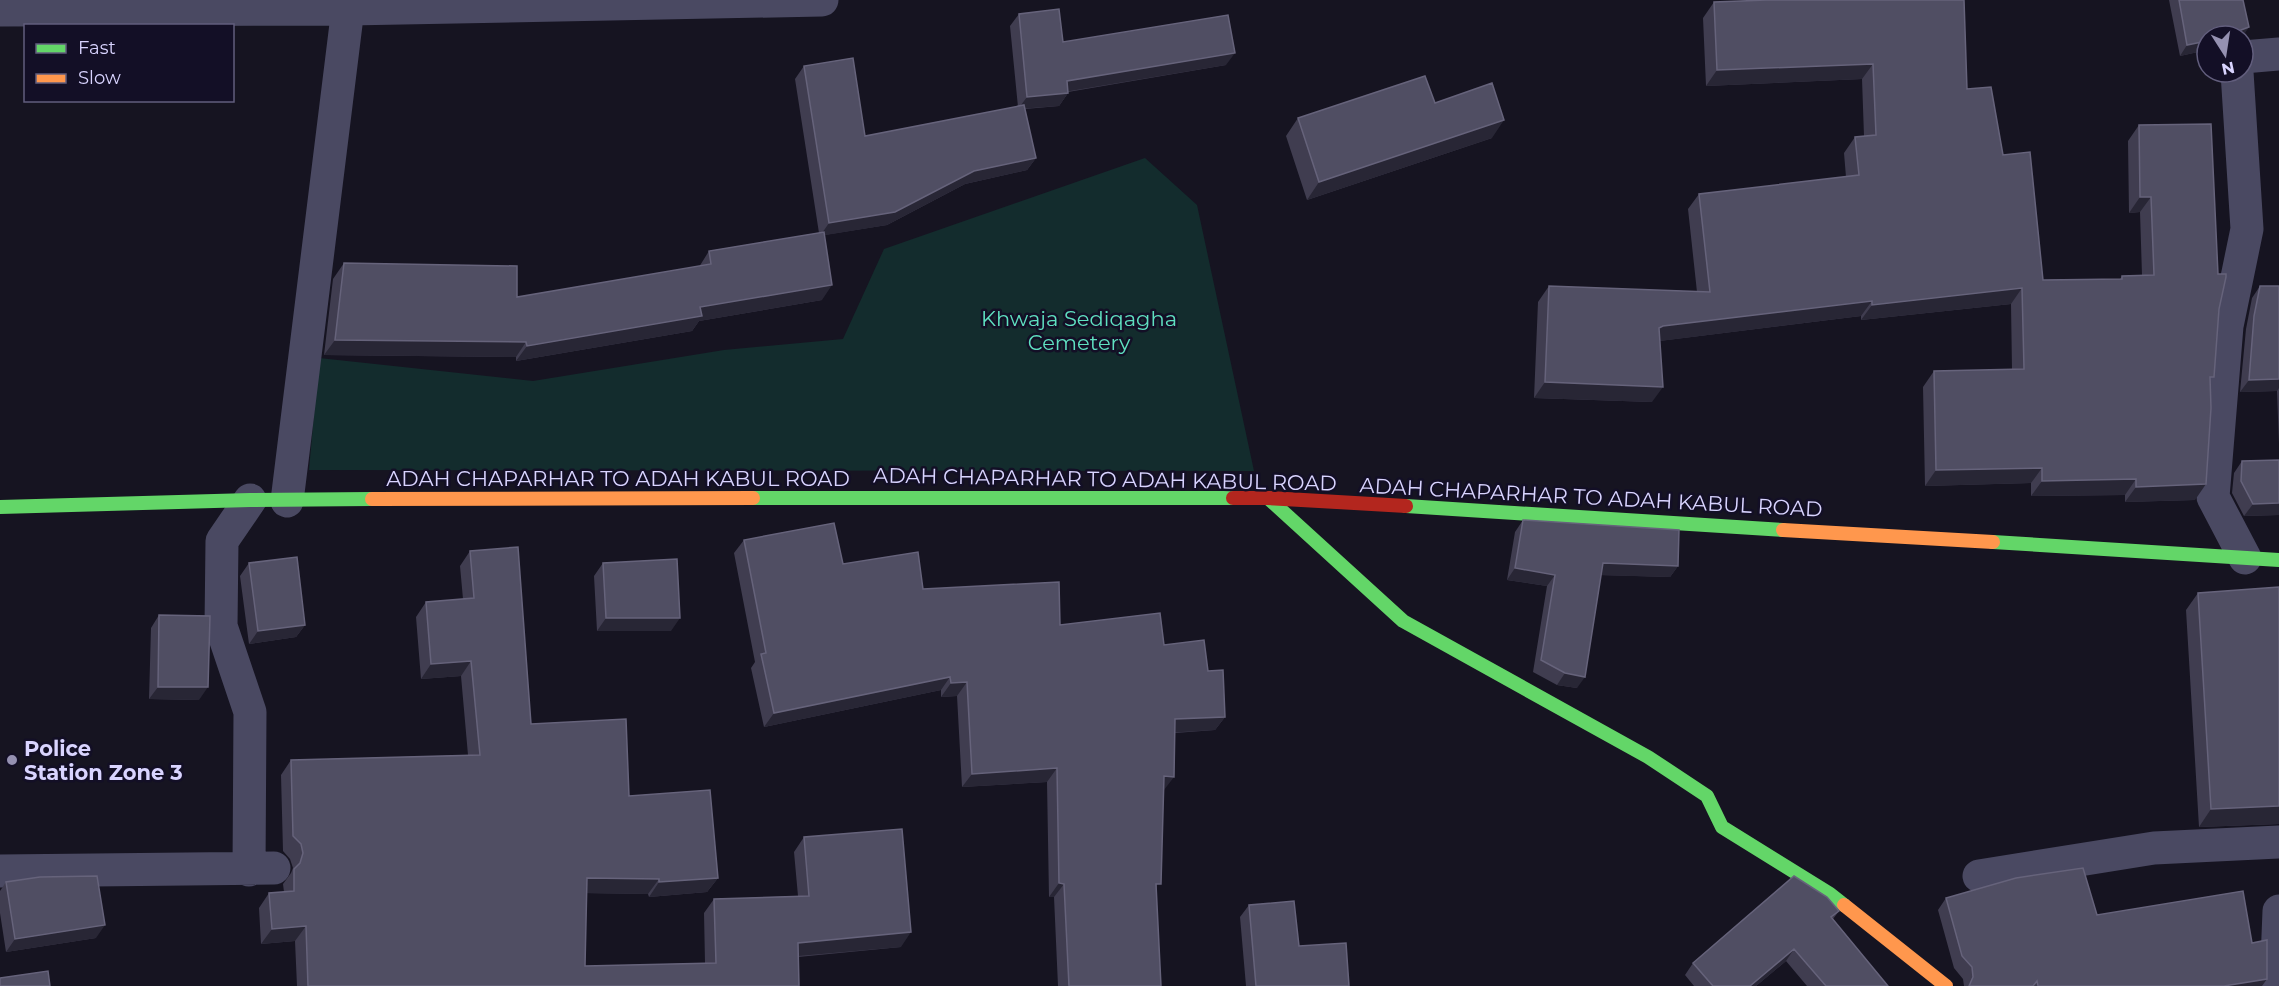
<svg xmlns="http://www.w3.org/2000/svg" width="2279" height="986" font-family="Montserrat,sans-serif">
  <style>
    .green { fill: #132c2d }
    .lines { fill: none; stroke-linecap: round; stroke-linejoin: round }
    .street { stroke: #4a4962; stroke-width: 33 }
    .fast { stroke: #63d668; stroke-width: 14 }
    .slow { stroke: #ff974d; stroke-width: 14 }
    .jam { stroke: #b3261e; stroke-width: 14 }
    .wall { fill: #403d50 }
    .shaded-wall { fill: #282635 }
    .building { fill: #504e63; stroke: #66637b; stroke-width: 1.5 }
    .poi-dot { fill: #9591b1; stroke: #130f26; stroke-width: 2 }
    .labels { text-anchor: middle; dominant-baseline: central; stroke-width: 5; stroke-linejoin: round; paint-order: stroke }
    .park-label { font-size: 21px; fill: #5fe0c0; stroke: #130f26 }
    .street-label { font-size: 21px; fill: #d9d4ff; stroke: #130f26 }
    .poi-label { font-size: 21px; font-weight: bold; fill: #d9d4ff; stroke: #130f26; text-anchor: start }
  </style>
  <rect width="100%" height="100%" fill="#161421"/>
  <path class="green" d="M1145 158 1197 205 1254 471 309 470 319 358 533 381 724 350 843 339 884 249Z"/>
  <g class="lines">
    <path class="street" d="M0 10 349 9 822 0
      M2243 57 2279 54
      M2237 72 2247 229 2227 326 2213 497 2245 558
      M287 501 349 0
      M249 870 250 712 221 626 222 541 250 500
      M0 871 274 868
      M1979 876 2154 848 2279 842
      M2276 986 2279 911"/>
    <path class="fast" d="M753 498H1233
      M1268 498 1403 621 1648 757 1707 796 1722 827 1830 894 1844 905
      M1406 506 1783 530
      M0 507 250 500 372 499
      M1993 542 2279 560"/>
    <path class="slow" d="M372 499 753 498
      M1783 530 1993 542
      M1844 905 1946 986"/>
    <path class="jam" d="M1233 498H1268L1406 506"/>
  </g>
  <path class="wall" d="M2169 0H2243L2207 36V50L2180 56Z
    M1714 2 1967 89 2003 155 2043 280 2120 279 2122 276 2142 275 2140 212 2129 213 2128 141 2139 125 2219 309 2195 500 2125 502V495L2031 496V483L1925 486 1923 387 1934 371 2012 370 2011 304 1861 320V316L1659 341 1652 402 1534 398 1538 302 1549 286 1697 292 1688 209 1699 194 1846 177 1844 153 1855 137 1864 136 1862 79 1706 86 1703 18Z
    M1019 14 1063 42 1226 65 1068 92V93L1059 106 1025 109 1036 158 1027 170 965 184 887 225 824 235 822 300 699 321 692 331 516 361V357L324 355 333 279 344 263 517 297 699 267 709 251 819 233 795 79 804 66 865 136 1018 107 1010 26Z
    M1435 103 1492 138 1307 200 1286 136 1298 118Z
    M2260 286H2279V444L2277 391 2240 392 2246 329 2252 298Z
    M2242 461 2279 515 2244 516 2232 493 2234 473Z
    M1523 520 1678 566 1670 577 1601 575 1577 688 1557 685 1533 672 1547 586 1507 580 1515 532Z
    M744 540 843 564 923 589 1060 625 1164 645 1208 671 1225 717 1215 730 1175 733 1164 790 1156 891 1161 986H1058L1054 897H1049L1047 782 962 787 957 696 941 697V690L764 727 751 668 755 662 734 553Z
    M470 551 531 724 629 796 718 878 707 892 649 897 648 894 586 893 585 966 705 963 704 913 714 899 798 896 794 852 804 837 901 947 798 957 799 986H297L295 941 261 944 259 908 269 893 284 892 283 884 291 873 293 868 290 859 283 851 281 775 291 760 468 755 461 676 421 679 416 617 426 602 463 599 460 566Z
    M249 563 305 625 296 637 249 644 240 576Z
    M603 563 671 631H597L594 576Z
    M2279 587V824L2199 827 2186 610 2198 593Z
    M159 615 199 700 149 699 151 628Z
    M6 882 96 938 6 952 0 913V891Z
    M1946 898 2097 915 2252 943 2262 986H1964L1963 979 1954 968 1938 910Z
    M1249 905 1299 946 1349 986H1246L1240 917Z
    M1839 911 1833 919 1888 986H1807L1786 961 1756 986H1694L1685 975 1693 963Z"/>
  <path class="shaded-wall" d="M2249 27 2243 36H2230L2241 30Z
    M2207 41V50L2180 56 2187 45Z
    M1235 53 1226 65 1058 93 1067 81Z
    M1873 64 1862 79 1706 86 1717 70Z
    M1068 93 1059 106 1018 109 1027 97Z
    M1504 120 1492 138 1307 200 1319 182Z
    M1036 158 1027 170 965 184 887 225 820 236 829 223 974 171Z
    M2140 197H2151L2140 212 2129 213Z
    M832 285 822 300 699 321 692 331 516 361 527 346 700 307Z
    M2022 288 2011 304 1861 320 1872 305Z
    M1872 301 1861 316 1652 342 1659 328 1663 326Z
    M335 340 526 342 516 357 324 355Z
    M2279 379V388L2277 391 2240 392 2249 380Z
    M1545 382 1663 387 1652 402 1534 398Z
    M2042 468 2031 483 1925 486 1936 470Z
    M2136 479 2125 495 2031 496 2042 481Z
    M2206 484 2195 500 2125 502 2136 487Z
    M2279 503V515L2244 516 2253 504Z
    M1603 563 1678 566 1670 577 1595 575Z
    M1515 568 1555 575 1547 586 1507 580Z
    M606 618H680L671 631H597Z
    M305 625 296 637 249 644 258 631Z
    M471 661 461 676 421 679 431 664Z
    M1565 673 1585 677 1577 688 1557 685Z
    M950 677 941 690 764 727 774 713Z
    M967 682 957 696 941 697 951 683Z
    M158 687H208L199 700 149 699Z
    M1225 717 1215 730 1165 733 1175 719Z
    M1057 768 1047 782 962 787 972 774Z
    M1164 776 1174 777 1164 790H1154Z
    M2279 806V824L2199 827 2211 809Z
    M587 878 659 879 648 894 576 893Z
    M718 878 707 892 649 897 659 882Z
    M1059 883 1064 884 1054 897H1049Z
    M105 925 96 938 6 952 15 939Z
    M306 926 295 941 261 944 272 929Z
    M911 932 901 947 787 957 798 943Z
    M1794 949 1786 961 1756 986H1750Z
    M2267 979 2262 986H2224Z"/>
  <path class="building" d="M1767 0H1964L1967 89 1991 87 2003 155 2030 152 2043 280 2122 279V276L2154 275 2151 197H2140L2139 125 2211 124 2218 274H2226V277L2219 309 2214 377H2210L2211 408 2206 484 2136 487V479L2042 481V468L1936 470 1934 371 2024 369 2022 288 1872 305V301L1663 326 1659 328 1663 387 1545 382 1549 286 1710 292 1699 194 1859 175 1855 137 1876 135 1873 64 1717 70 1714 2Z
    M2179 0H2243L2249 27 2241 30 2236 35 2230 36H2207V41L2187 45Z
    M1059 9 1063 42 1228 15 1235 53 1067 81 1068 93 1027 97 1019 14Z
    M853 58 865 136 1024 105 1036 158 974 171 895 212 829 223 804 66Z
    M1425 76 1435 103 1492 83 1504 120 1319 182 1298 118Z
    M824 232 832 285 700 307 702 316 527 346 526 342 335 340 344 263 517 266V297L711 264 709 251Z
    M2260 286H2279V379L2249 380 2254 316Z
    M2279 460V503L2253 504 2241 481 2242 461Z
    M1523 520 1679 530 1678 566 1603 563 1585 677 1565 673 1541 660 1555 575 1515 568Z
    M834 523 843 564 918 552 923 589 1059 582 1060 625 1160 613 1164 645 1204 640 1208 671 1223 670 1225 717 1175 719 1174 777 1164 776 1161 884H1156L1161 986H1069L1064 884 1059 883 1057 768 972 774 967 682 951 683 950 677 774 713 761 654 766 653 744 540Z
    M518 547 531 724 626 719 629 796 710 790 718 878 659 882V879L587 878 585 966 716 963 714 899 809 896 804 837 902 829 911 932 798 943 799 986H308L306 926 272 929 269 893 294 891V869L300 863 303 853 301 844 293 836 291 760 480 755 471 661 431 664 426 602 474 598 470 551Z
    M297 557 305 625 258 631 249 563Z
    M677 559 680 618H606L603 563Z
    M2279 587V806L2211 809 2198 593Z
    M159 615 210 616 208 687H158Z
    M2083 868 2097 915 2243 891 2252 943 2267 940V979L2224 986H2038L2037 981 2033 986H1969L1973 977 1972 967 1962 956 1946 898 2016 878Z
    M97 876 105 925 15 939 6 882 40 877Z
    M1794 876 1827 897 1839 911 1831 917 1888 986H1826L1794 949 1750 986H1713L1693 963Z
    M1294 901 1299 946 1346 943 1349 986H1256L1249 905Z
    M48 971 50 986H0V978Z"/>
  <circle class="poi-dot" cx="12" cy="760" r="6"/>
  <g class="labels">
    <g class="park-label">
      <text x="1079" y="318">Khwaja Sediqagha<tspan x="1079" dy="24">Cemetery</tspan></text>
    </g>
    <g class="street-label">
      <text x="618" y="478">ADAH CHAPARHAR TO ADAH KABUL ROAD</text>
      <text transform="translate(1105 479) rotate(1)">ADAH CHAPARHAR TO ADAH KABUL ROAD</text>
      <text transform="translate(1591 497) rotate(3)">ADAH CHAPARHAR TO ADAH KABUL ROAD</text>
    </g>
    <g class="poi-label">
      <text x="24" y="748">Police<tspan x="24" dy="24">Station Zone 3</tspan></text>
    </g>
  </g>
  <rect x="24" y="24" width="210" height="78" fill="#130f26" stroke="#625e7d" stroke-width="1.5"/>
  <rect x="36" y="44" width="30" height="9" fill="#63d668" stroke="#625e7d" stroke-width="1.5"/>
  <text x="78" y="54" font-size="18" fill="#d9d4ff">Fast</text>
  <rect x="36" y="74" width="30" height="9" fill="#ff974d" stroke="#625e7d" stroke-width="1.5"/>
  <text x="78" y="84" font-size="18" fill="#d9d4ff">Slow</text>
  <g transform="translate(2225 54) rotate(168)"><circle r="28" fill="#130f26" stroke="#625e7d" stroke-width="1.5"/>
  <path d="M0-4.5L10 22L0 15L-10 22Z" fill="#9591b1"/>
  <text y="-9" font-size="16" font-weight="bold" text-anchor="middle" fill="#d9d4ff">N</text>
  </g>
</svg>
